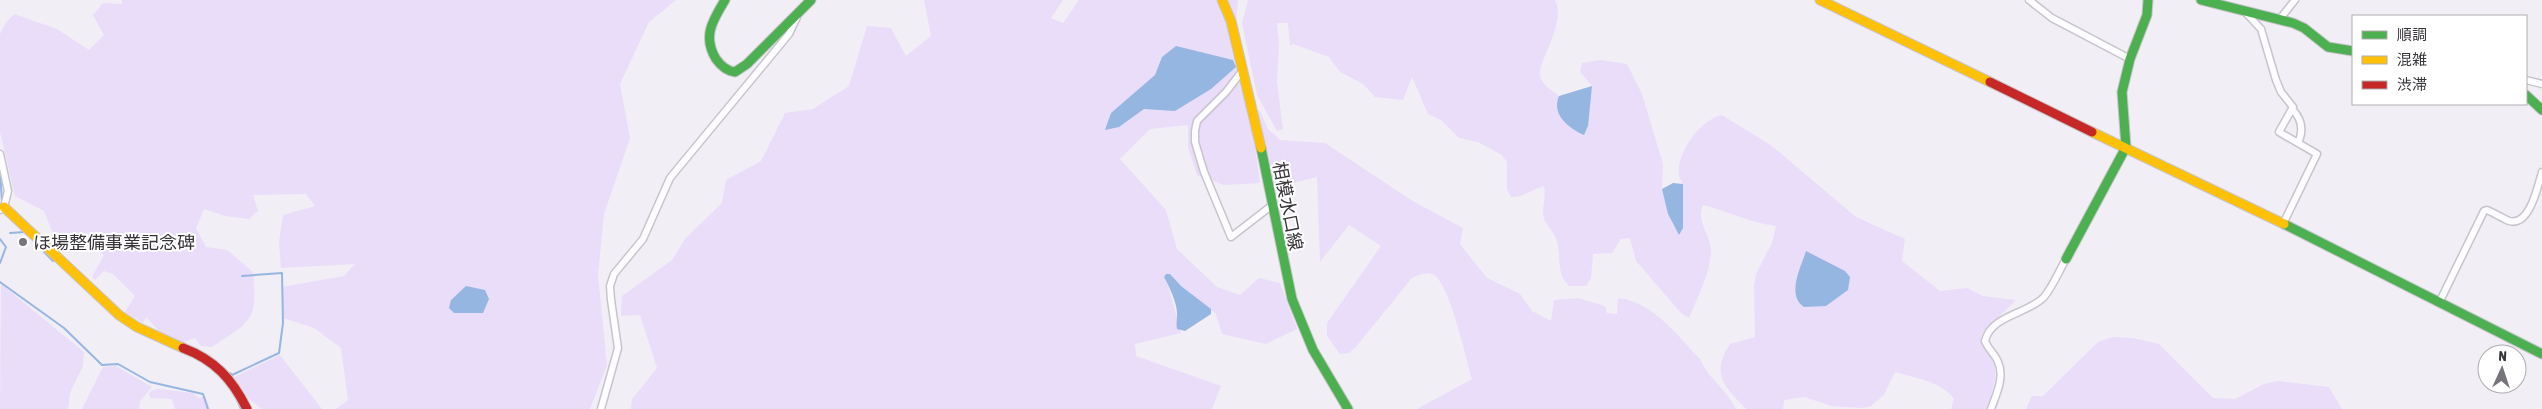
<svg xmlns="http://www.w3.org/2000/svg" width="2542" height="409" font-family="'Asap Condensed','Noto Sans JP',sans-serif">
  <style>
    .green { fill: #e9ddfa }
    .water { fill: #96b6e2 }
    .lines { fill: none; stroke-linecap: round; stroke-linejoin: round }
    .stream { stroke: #96b6e2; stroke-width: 2 }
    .street-casing { stroke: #c7c4cb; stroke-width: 9 }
    .fast-casing { stroke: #c7c4cb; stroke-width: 11 }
    .slow-casing { stroke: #c7c4cb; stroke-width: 11 }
    .jam-casing { stroke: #c7c4cb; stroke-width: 11 }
    .street { stroke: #fdfcfe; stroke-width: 6 }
    .fast { stroke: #4caf50; stroke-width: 9 }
    .slow { stroke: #ffc107; stroke-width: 9 }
    .jam { stroke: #c62828; stroke-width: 9 }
    .poi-dot { fill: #78747b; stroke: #fff; stroke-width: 2 }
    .labels { text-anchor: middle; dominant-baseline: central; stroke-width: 4; stroke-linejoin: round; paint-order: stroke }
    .street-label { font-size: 18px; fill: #363339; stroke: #fff }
    .poi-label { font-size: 18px; fill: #363339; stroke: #fff; text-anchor: start }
  </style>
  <rect width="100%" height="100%" fill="#f2eef6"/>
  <path class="green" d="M122 0H676L649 22 620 84 630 138 604 214 598 275 607 365 590 409H336L348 400 341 348 314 328 283 318 282 287 344 276 355 264 281 268 279 242 283 215 315 206 306 194 253 195 258 211 249 219 225 216 204 209 196 228 206 247 227 250 253 272C258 321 251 321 212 347L201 346 195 338 183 342 161 333 146 317 143 323 125 312 135 296 113 274 104 271 95 280 92 277 104 255 75 236 58 246 44 211 15 196 0 132V34L5 24 14 14 57 29 89 50 104 35 93 15 103 3 122 4Z
    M924 0H1063L1051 18 1063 23 1079 0H1238L1236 22 1249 111H1260L1268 129 1280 140 1325 143 1411 200 1463 228 1460 244 1487 278 1520 294 1532 311 1551 321 1554 300 1578 298 1605 306 1607 313 1617 314 1618 298C1653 302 1677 335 1700 359 1708 379 1726 388 1736 409H1417L1472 379C1466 358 1450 285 1434 275 1427 271 1419 275 1412 278L1355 348 1349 353 1340 354 1327 336V323L1381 246 1349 225 1320 262 1317 177 1269 189 1253 132 1260 183 1224 185 1197 175 1188 147V125L1150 129 1120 159 1166 210 1177 249 1217 287 1240 295 1259 278 1280 283 1297 329 1266 344 1222 334 1216 314 1174 282 1172 275 1166 278 1181 333 1135 344 1136 356 1221 386 1212 409H631L632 399 657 368 640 315 621 316 622 296 672 260 685 239 722 203 726 180 761 161 785 113 813 109 849 86 867 26 891 28 906 56 931 36Z
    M1248 0H1555C1567 24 1536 64 1540 76 1543 86 1552 90 1559 96L1557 102 1569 126 1584 135 1592 86 1580 72 1582 63 1600 60 1627 64 1642 94 1663 164 1662 189 1674 228C1677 215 1683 199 1683 186 1683 182 1679 179 1679 175 1676 153 1701 119 1722 115L1772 146 1856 217 1905 239 1902 261 1940 291 1967 288 1983 296 2016 300 1982 333 1981 341C2001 372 1997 374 1987 409H1951L1954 399C1941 381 1915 378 1895 372L1884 395 1871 406 1863 408 1832 406 1804 397 1784 400 1783 409H1746C1725 387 1710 375 1730 344L1755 337 1754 285 1756 274 1772 243 1776 226C1750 223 1728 211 1703 205 1695 223 1713 237 1711 254 1709 276 1697 298 1689 318L1682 314 1642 268 1636 261 1630 238 1621 239 1612 253 1593 254 1591 278 1586 286H1569C1555 273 1562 254 1556 238 1552 229 1544 224 1543 214 1543 204 1546 196 1544 186 1532 189 1525 197 1511 197L1507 189V162L1502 155 1478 142 1459 138 1441 120 1428 114 1412 77 1403 100 1375 97 1363 84 1340 72 1329 57 1293 44 1290 46 1288 23H1277L1279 45 1277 82 1283 129 1277 131 1257 95 1242 23Z
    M1 284 84 352 83 366 70 393 68 409H0Z
    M2113 337 2133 338 2159 344 2213 398 2235 399 2264 384 2278 381 2329 387 2342 409H2026L2032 396H2043L2098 342Z
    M280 355 322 409H262L250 400 234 377Z
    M116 366 152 387 140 401 139 409H82L103 367Z
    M158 389 193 393 199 398 205 396 210 409H175L172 399 151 398 149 395 151 391Z"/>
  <path class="water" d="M1176 46 1233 60 1236 67 1211 89 1175 111 1144 109 1119 127 1105 130 1111 113 1155 75 1162 57Z
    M1592 86 1588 126 1584 135C1569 128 1551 115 1559 96Z
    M1673 183 1683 184V228L1679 235 1668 214 1662 189Z
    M1806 251 1845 271 1850 277 1848 290 1826 306 1804 307C1786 295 1801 267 1806 251Z
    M1166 274H1170L1181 286 1211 309V314L1185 331 1177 329C1176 324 1177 321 1177 316 1178 305 1170 288 1164 277Z
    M466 286 485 290 489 299 483 313H454L449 308 451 300Z"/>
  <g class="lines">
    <path class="stream" d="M0 171 2 202
      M36 232 111 302
      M10 233 25 232
      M0 239 6 247 0 263
      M44 252 53 261
      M0 282 64 328 102 365 118 364 150 382 203 394 208 409
      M215 370 232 389 241 409
      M230 373 232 375 279 353 283 323 282 273 242 276"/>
    <g class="street-casing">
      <path id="street" d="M2029 0 2052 18 2130 59
        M2246 13 2261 29 2276 80 2281 92 2293 107 2279 132 2317 154 2283 224
        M2279 20 2295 0
        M1243 70 1226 92 1197 121 1195 131V142L1204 172 1231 237 1271 206
        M2526 80 2542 84
        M2292 109C2302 119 2304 130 2298 143
        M0 154 8 191 4 207 0 210
        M2439 303 2484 211 2487 210C2494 213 2502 218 2509 221 2530 227 2538 185 2542 172
        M601 409 618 348 611 300 610 286 614 274 643 239 670 178 789 34 797 17
        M1991 409C1996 395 2005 377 1998 362 1995 354 1988 349 1985 341 1991 315 2028 314 2044 297 2053 286 2059 271 2066 259"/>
    </g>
    <g class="fast-casing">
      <path id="fast" d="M725 0C713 20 702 36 716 59 721 66 726 71 735 72L747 64 811 0
        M2201 0 2293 23 2304 28 2328 47 2353 51
        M2526 95 2542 110
        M1261 148 1292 299 1313 350 1348 409
        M2284 224 2542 354
        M2066 259 2126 147 2122 92 2130 59 2147 15 2148 0"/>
    </g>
    <g class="slow-casing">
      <path id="slow" d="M1222 0 1231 21 1261 148
        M1820 0 1990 82
        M2092 132 2284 224
        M4 207 119 315 137 327 183 348"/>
    </g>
    <g class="jam-casing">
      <path id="jam" d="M1990 82 2092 132
        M183 348C215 360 232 379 247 409"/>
    </g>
    <use href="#street" class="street"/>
    <use href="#fast" class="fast"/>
    <use href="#slow" class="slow"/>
    <use href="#jam" class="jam"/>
  </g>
  <circle class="poi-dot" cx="23" cy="242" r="5"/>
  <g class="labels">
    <g class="street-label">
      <text transform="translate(1288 206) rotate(79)">相模水口線</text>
    </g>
    <g class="poi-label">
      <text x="33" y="242">ほ場整備事業記念碑</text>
    </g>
  </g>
  <rect x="2352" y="15" width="175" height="90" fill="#ffffff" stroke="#afadb0"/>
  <rect x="2362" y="31" width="25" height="8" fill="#4caf50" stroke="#afadb0"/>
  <text x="2397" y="40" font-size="15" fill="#363339">順調</text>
  <rect x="2362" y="56" width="25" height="8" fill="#ffc107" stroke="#afadb0"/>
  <text x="2397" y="65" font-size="15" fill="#363339">混雑</text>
  <rect x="2362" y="81" width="25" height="8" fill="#c62828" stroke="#afadb0"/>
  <text x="2397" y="90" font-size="15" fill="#363339">渋滞</text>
  <g transform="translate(2502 369) rotate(3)"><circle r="24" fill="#ffffff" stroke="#afadb0"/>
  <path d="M0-4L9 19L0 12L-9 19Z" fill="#78747b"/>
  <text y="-8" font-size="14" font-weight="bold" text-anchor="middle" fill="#363339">N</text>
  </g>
</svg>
